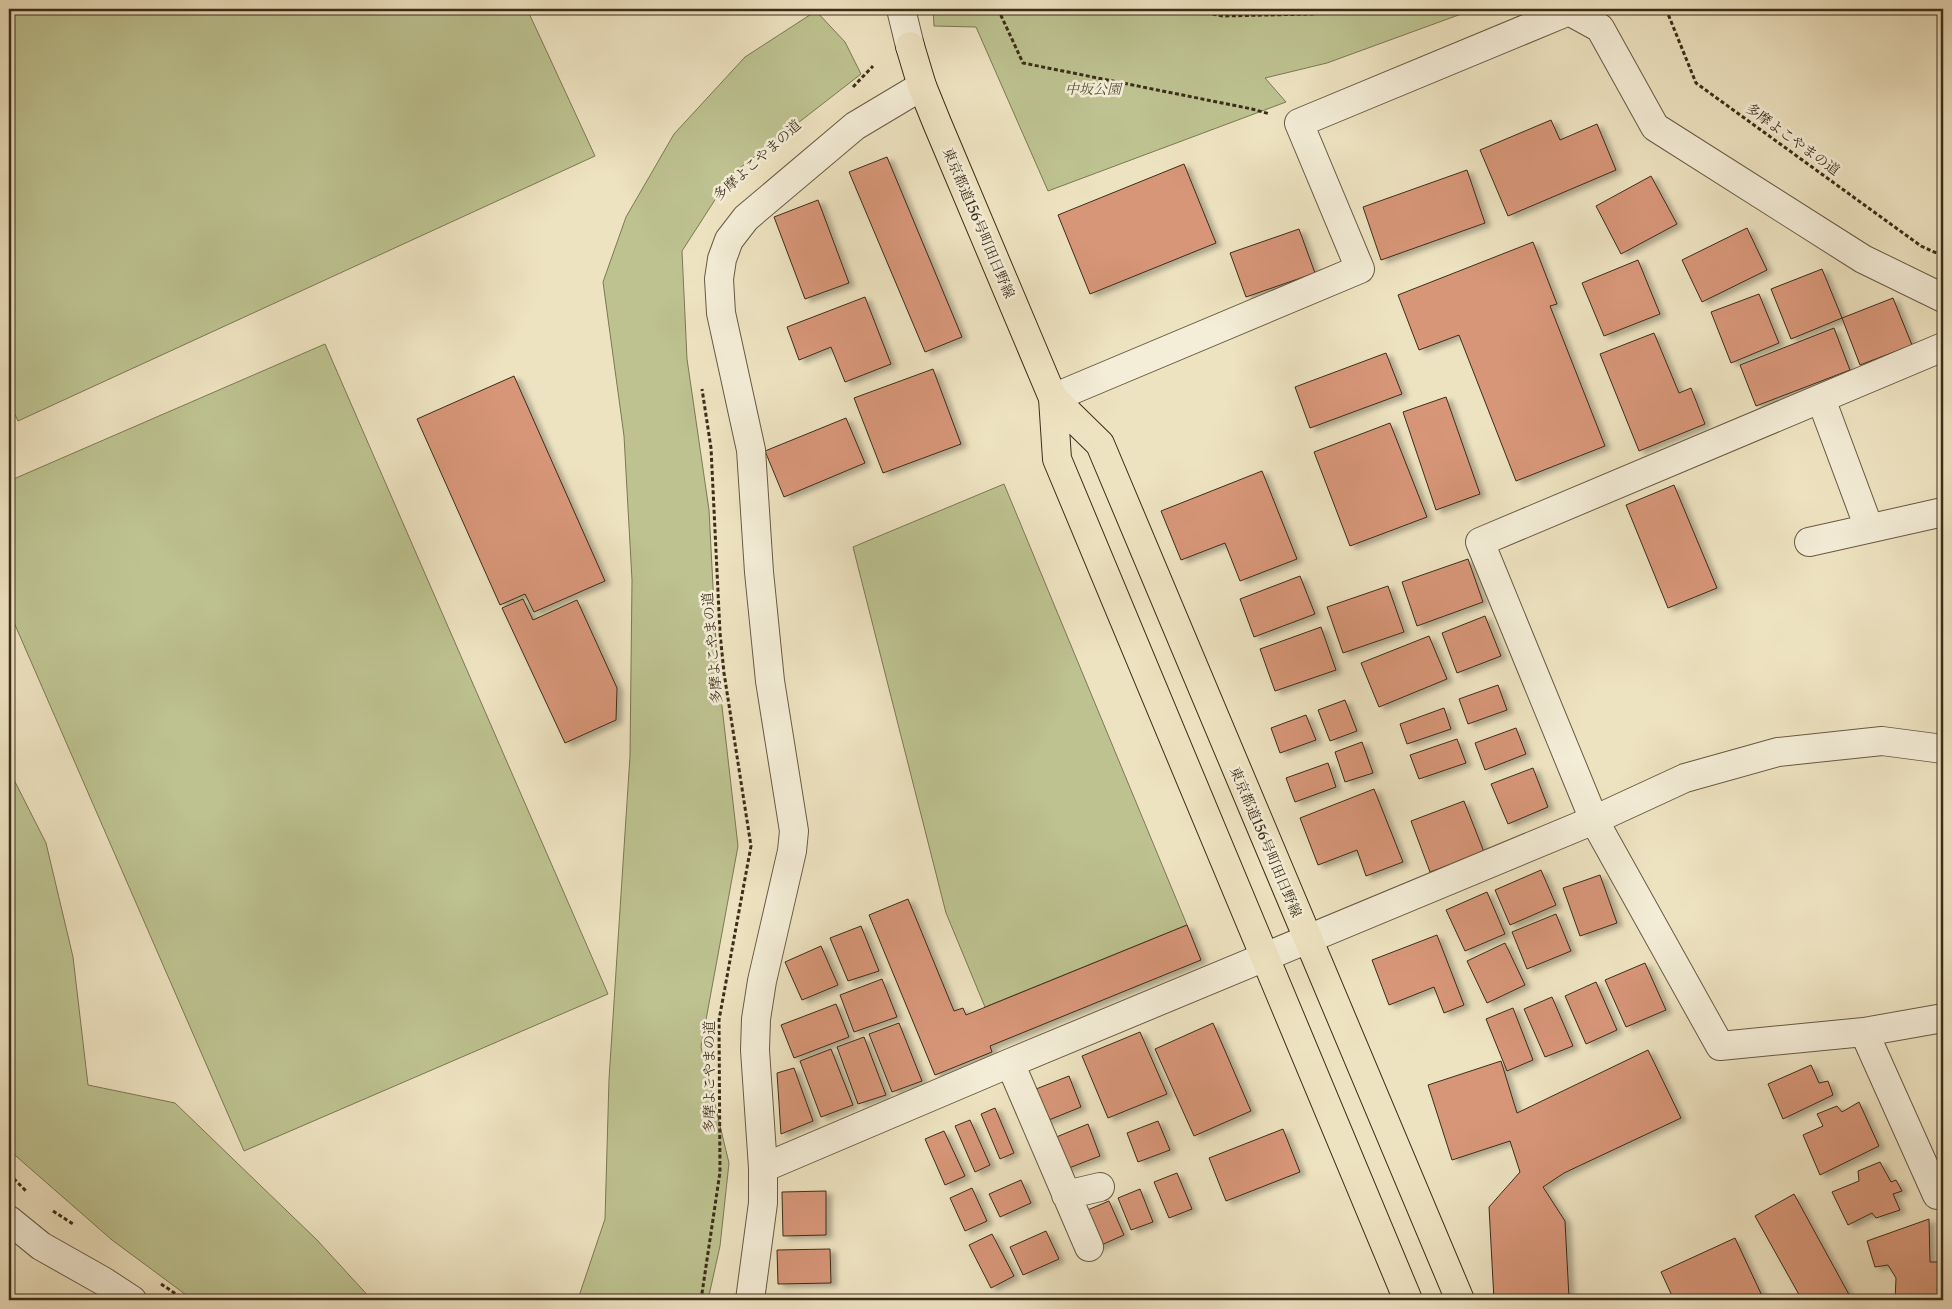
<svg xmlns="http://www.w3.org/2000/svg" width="1952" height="1309" font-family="'Libre Caslon Text','Noto Serif JP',serif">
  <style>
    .green { fill: #bdc290; stroke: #7c7854 }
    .building { fill: #d79678; stroke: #3c2d19; filter: url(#shadow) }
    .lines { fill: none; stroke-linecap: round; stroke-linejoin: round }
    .minor-casing { stroke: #685a43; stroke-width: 30 }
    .major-casing { stroke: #3c2d19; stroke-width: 30 }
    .path { stroke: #3c2d19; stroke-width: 3; stroke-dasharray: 4 2.5; stroke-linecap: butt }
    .minor { stroke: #f4edd7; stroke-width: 28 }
    .major { stroke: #eee3c1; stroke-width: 28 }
    .labels { text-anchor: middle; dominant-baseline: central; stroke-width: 5; stroke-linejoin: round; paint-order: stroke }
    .park-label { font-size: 14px; font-style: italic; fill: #5c5237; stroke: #f4edd7 }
    .street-label { font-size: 14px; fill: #3c2d19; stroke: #f4edd7 }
  </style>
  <defs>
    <filter id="shadow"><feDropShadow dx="5.5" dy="3" stdDeviation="2.5" flood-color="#0004"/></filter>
  </defs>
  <rect width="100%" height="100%" fill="#eee3c1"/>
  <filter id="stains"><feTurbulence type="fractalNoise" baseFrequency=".004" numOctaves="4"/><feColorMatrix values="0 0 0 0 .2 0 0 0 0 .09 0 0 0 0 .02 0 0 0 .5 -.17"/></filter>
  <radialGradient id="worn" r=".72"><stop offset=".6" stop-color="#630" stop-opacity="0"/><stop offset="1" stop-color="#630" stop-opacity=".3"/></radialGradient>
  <path class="green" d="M9 9H527L595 156 18 421 9 402Z
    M933 9H1475L1327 63 1265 78 1286 102 1048 191 976 27 934 26Z
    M816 11 845 42 861 74 731 175 682 251 687 359 709 510 717 663 738 846 701 1047 729 1163 720 1246 708 1300H575L578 1299 605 1219 609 1079 630 756 632 580 624 436 603 282 626 217 674 134 745 57Z
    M325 344 608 994 244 1151 9 611V481Z
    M1004 484 1187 925 985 1007 946 913 853 547Z
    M9 770 46 843 73 957 88 1085 175 1103 317 1240 372 1300H193L112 1240 9 1150Z"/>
  <path class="building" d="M1551 120 1560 140 1597 124 1616 170 1508 216 1480 150Z
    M887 157 962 337 925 352 849 172Z
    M1184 164 1216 243 1090 294 1058 215Z
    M1467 170 1485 223 1381 260 1363 207Z
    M1651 176 1677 224 1621 254 1596 206Z
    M818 200 849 283 805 299 774 217Z
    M1747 228 1767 270 1702 302 1682 260Z
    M1299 229 1315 273 1246 297 1230 253Z
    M1533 242 1557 304 1550 306 1605 446 1516 481 1459 335 1419 350 1398 295Z
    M1638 260 1660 314 1604 336 1582 283Z
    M1822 269 1842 318 1791 339 1771 289Z
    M1759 294 1779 343 1731 363 1711 312Z
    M865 297 891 364 845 382 831 347 799 360 787 327Z
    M1893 298 1912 345 1860 365 1842 318Z
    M1834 328 1850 370 1756 406 1740 365Z
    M1654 333 1679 393 1691 388 1705 424 1639 451 1600 354Z
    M1386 353 1402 394 1310 428 1295 387Z
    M933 369 961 444 883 473 854 398Z
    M514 376 605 581 534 612 525 594 500 605 417 419Z
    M1446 397 1480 494 1436 510 1403 412Z
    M846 418 865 463 784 497 765 451Z
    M1390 423 1427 517 1350 546 1314 452Z
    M1262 471 1297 559 1240 581 1225 543 1181 560 1161 511Z
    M1674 485 1717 588 1668 608 1626 505Z
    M1468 559 1483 602 1417 626 1402 582Z
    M1300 576 1315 614 1254 637 1240 599Z
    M1388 586 1404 632 1343 653 1327 607Z
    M523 599 533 620 577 600 617 688 616 720 565 743 502 608Z
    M1485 616 1501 656 1457 673 1442 633Z
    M1321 627 1336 670 1275 691 1260 649Z
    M1429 636 1447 679 1379 707 1361 663Z
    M1498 685 1507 710 1468 724 1459 699Z
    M1345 700 1357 731 1330 741 1318 710Z
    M1444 708 1451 729 1407 744 1400 724Z
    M1306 715 1316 740 1280 753 1271 728Z
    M1516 728 1526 754 1485 770 1475 743Z
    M1457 739 1466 763 1419 779 1410 755Z
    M1362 742 1373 773 1345 782 1335 752Z
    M1328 763 1336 787 1295 802 1286 778Z
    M1533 768 1548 807 1508 824 1491 784Z
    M1374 789 1403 862 1366 876 1357 850 1318 865 1300 818Z
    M1464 801 1484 852 1430 872 1411 821Z
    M1541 870 1556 905 1510 925 1495 890Z
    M1600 875 1617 923 1580 936 1563 888Z
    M1487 892 1505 934 1465 951 1446 910Z
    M908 899 954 1011 963 1008 966 1015 1187 925 1201 960 990 1046 992 1052 935 1075 869 915Z
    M1556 914 1571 951 1527 969 1512 932Z
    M861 926 879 971 848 981 830 938Z
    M1437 935 1464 1005 1444 1013 1434 987 1389 1005 1372 960Z
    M1505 943 1525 985 1487 1003 1467 961Z
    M821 946 838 985 802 1000 785 962Z
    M1645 963 1666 1010 1626 1027 1605 980Z
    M882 979 897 1017 854 1032 840 995Z
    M1596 982 1617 1030 1586 1044 1565 996Z
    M1552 997 1573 1046 1545 1057 1524 1009Z
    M836 1004 849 1037 794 1058 781 1025Z
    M1513 1008 1533 1060 1507 1071 1486 1019Z
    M899 1023 922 1081 892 1092 869 1034Z
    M1213 1023 1251 1111 1194 1136 1155 1049Z
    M1140 1032 1167 1094 1108 1118 1082 1056Z
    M864 1037 886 1095 858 1104 837 1047Z
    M831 1049 853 1105 821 1117 800 1061Z
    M1648 1050 1681 1118 1564 1173 1543 1187 1565 1221 1569 1298 1494 1300 1489 1207 1520 1172 1510 1141 1452 1160 1428 1085 1501 1061 1517 1113Z
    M1811 1065 1819 1083 1828 1081 1833 1095 1783 1119 1768 1084Z
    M794 1068 813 1121 781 1134 777 1073Z
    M1069 1076 1081 1107 1044 1122 1031 1091Z
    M1859 1102 1879 1146 1820 1175 1803 1135 1823 1126 1817 1114 1837 1106 1842 1112Z
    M995 1108 1014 1153 1000 1159 981 1114Z
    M970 1120 990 1165 975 1172 955 1126Z
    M1158 1121 1170 1150 1138 1162 1127 1133Z
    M1088 1124 1100 1156 1061 1171 1049 1140Z
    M1283 1129 1300 1172 1226 1201 1209 1158Z
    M944 1131 965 1176 945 1185 925 1139Z
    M1880 1162 1891 1182 1896 1180 1902 1191 1893 1194 1900 1210 1876 1218 1872 1213 1848 1225 1832 1192 1859 1181 1858 1171Z
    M1177 1173 1192 1209 1169 1218 1154 1182Z
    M1021 1180 1031 1203 1000 1217 989 1194Z
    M972 1188 987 1221 965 1231 950 1198Z
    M1140 1189 1153 1222 1131 1230 1118 1198Z
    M826 1191V1235L783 1236 782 1192Z
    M1794 1194 1852 1300H1802L1755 1216Z
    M1109 1201 1124 1235 1092 1249 1078 1214Z
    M1929 1219 1930 1262H1939L1938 1300H1895L1896 1278 1888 1265 1875 1267 1867 1241Z
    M1046 1231 1059 1259 1023 1275 1010 1247Z
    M992 1234 1014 1276 991 1288 969 1245Z
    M1735 1238 1764 1300H1725L1722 1295 1710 1300H1674L1661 1272Z
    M830 1249 831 1283 778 1284 777 1250Z"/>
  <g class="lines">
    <g class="minor-casing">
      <path id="minor" d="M901 9 910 46
        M1943 347 1480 542 1594 820 1720 1046 1864 1032 1943 1018
        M1053 398 1360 269 1299 123 1569 11 1600 28 1655 127 1863 259 1943 298
        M1821 399 1869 528
        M1809 542 1943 512
        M1864 1032 1937 1195 1943 1194
        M1010 1063 1089 1247
        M763 1168 1010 1063 1594 820 1685 778 1778 752 1882 741 1943 749
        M1066 1195 1100 1187
        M9 1220 41 1246 103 1281 132 1300
        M750 1300 763 1203V1168L755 1050 756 1019 762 981 792 851 794 831 770 681 759 572 751 450 721 313 719 279 722 259 729 240 746 218 855 126 922 86"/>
    </g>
    <g class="major-casing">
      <path id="major" d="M910 46 922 86 937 123 1053 398 1057 459 1408 1300
        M1053 398 1100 444 1460 1300"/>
    </g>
    <path class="path" d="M998 9 1023 63 1252 109 1270 114
      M1187 9 1223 16 1311 14 1363 9
      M1666 9 1696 83 1921 246 1943 256
      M853 87 873 66
      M9 1174 26 1191
      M53 1211 73 1224
      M161 1284 185 1300
      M701 1300 720 1172 719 1020 751 846 724 673 720 633 711 448 702 389"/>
    <use href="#minor" class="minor"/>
    <use href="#major" class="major"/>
  </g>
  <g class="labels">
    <g class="park-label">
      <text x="1093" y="89">中坂公園</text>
    </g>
    <g class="street-label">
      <text transform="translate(1793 139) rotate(36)">多摩よこやまの道</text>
      <text transform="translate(757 160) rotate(-42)">多摩よこやまの道</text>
      <text transform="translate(979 223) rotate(67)">東京都道156号町田日野線</text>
      <text transform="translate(712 648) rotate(-95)">多摩よこやまの道</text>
      <text transform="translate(1266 842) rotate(67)">東京都道156号町田日野線</text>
      <text transform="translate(709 1077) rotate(-90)">多摩よこやまの道</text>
    </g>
  </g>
  <rect width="1952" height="1309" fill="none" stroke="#eee3c1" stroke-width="30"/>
  <rect x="10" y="10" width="1932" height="1289" fill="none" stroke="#3c2d19" stroke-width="2.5"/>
  <rect x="15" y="15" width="1922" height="1279" fill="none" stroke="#3c2d19"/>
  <rect width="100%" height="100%" filter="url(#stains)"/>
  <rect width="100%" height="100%" fill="url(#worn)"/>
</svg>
